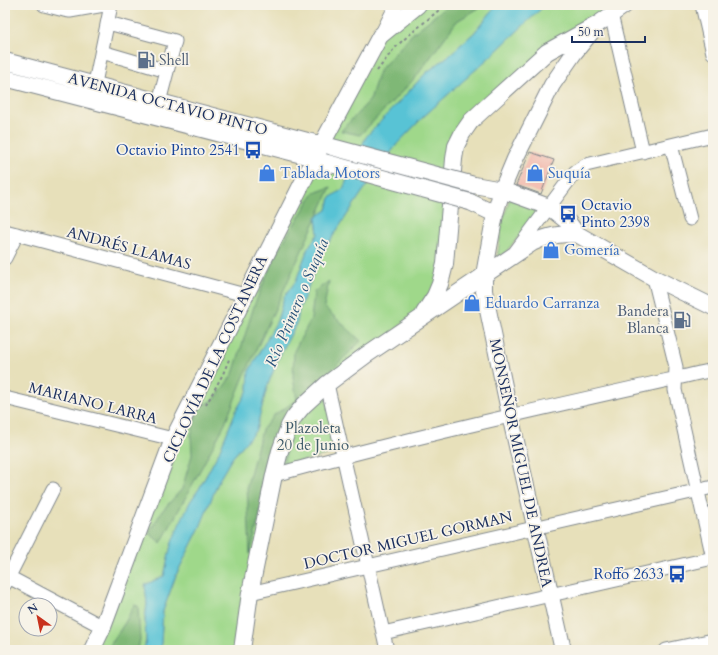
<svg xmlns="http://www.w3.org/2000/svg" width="718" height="655" font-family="Cardo,serif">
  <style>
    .green { fill: #9fd88a; stroke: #5d8474 }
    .forest { fill: #7fb876; stroke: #4d746a }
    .water { fill: #59c3d5; stroke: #3a799a }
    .building { fill: #f0a497 }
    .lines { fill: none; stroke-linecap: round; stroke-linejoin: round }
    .minor-casing { stroke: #81888c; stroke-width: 15 }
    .major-casing { stroke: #81888c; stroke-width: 18 }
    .path { stroke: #81888c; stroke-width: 2; stroke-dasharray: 3 3; stroke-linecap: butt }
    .minor { stroke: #fff; stroke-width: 13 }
    .major { stroke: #fff; stroke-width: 16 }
    .major-bridge-casing { stroke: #81888c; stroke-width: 18; stroke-linecap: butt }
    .major-bridge { stroke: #fff; stroke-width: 16 }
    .labels { text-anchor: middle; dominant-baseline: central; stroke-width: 3.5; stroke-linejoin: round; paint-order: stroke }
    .service-label { font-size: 15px; fill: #4e5e75; stroke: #f7f3e8; text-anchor: start }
    .street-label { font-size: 15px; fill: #1b2f5e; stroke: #f7f3e8 }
    .transit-label { font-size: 15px; fill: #164399; stroke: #f7f3e8; text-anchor: end }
    .shop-label { font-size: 15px; fill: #366cbe; stroke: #f7f3e8; text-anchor: start }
    .park-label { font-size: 15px; fill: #3c5969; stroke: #f7f3e8 }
    .water-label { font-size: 16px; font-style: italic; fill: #2a547c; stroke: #f7f3e8 }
  </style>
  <rect width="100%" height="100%" fill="#f7f3e8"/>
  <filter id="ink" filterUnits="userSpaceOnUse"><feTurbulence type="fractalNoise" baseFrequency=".025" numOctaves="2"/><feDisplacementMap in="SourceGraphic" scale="8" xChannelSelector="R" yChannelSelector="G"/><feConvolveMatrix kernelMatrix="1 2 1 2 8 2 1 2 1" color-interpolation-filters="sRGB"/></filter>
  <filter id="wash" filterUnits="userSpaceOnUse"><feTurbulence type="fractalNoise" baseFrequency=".012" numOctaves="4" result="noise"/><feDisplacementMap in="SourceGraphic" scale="16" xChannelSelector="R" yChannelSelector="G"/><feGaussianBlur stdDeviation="0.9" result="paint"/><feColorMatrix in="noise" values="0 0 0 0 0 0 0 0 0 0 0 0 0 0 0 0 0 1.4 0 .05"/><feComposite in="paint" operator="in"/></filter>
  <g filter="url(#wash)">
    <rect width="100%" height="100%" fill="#e7e0ba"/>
    <path class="green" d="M418 5H497L474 33 447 57 426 73 366 137 343 189 330 198 327 210 316 217 318 234 308 248 296 281 284 297 277 321 249 371 248 390 236 411 219 452 199 489 190 502 171 545 164 576 145 585 147 604 145 619 146 640 144 650H92L173 439 380 36Z
      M545 5H625L558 45 462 134 435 296 294 417 242 650H162L161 642 163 611 176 575 200 527 219 480 232 458 256 430 267 387 278 359 297 322 299 310 321 254 361 194 397 144 423 117 493 54Z
      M510 197 541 210 506 252 497 258 502 223Z
      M325 391 338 452 279 467 293 428Z"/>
    <path class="forest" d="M448 5H484L457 21 416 77 360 135 341 131 370 100 379 71 412 34Z
      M331 187 242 381 225 424 161 543 149 533 162 511 182 489 192 455 191 436 199 406 214 400 233 374 254 306 275 255 314 193Z
      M329 281 324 307 361 341 300 402 281 430 250 554 247 485 262 430 274 415 297 400 293 378 294 351 311 319 314 292Z
      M134 605 138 606 140 639 138 650H107L126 621Z"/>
    <path class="water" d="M497 5H545L493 54 423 117 397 144 361 194 321 254 299 310 297 322 278 359 267 387 256 430 232 458 219 480 200 527 176 575 163 611 161 642 162 650H144L146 640 145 619 147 604 145 585 164 576 171 545 179 525 190 502 199 489 219 452 236 411 248 390 249 371 277 321 284 297 296 281 308 248 318 234 316 217 327 210 330 198 343 189 366 137 426 73 447 57 474 33Z"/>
    <g id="blocks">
      <path class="building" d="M530 152 554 160 541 194 516 185Z"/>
    </g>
  </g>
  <g filter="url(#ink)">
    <use href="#blocks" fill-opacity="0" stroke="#81888c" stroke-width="1"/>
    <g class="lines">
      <g class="minor-casing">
        <path id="minor" d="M44 5 64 10 70 11 104 5
          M702 5 713 53
          M611 14 643 152
          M108 23 175 41 159 102
          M382 33 396 5
          M102 52 167 71
          M93 93 111 5
          M671 145 690 219
          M5 231 245 295
          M516 251 575 172 586 165 713 135
          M5 258 17 234
          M654 278 676 367 675 390 713 558
          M327 384 387 650
          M5 398 173 439
          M274 475C419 435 566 403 713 370
          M5 575 103 627
          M5 584 53 489
          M250 593 713 487
          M383 633 713 558
          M666 650 713 640"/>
      </g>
      <g class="major-casing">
        <path id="major" d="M5 61 330 147
          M5 78 306 156 324 162
          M474 185 502 190 549 207 568 222 577 234 654 278 713 307
          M470 202 495 214
          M424 313 435 296 440 284 445 264 454 159 456 146 462 134 471 121 484 109 547 52 598 24 625 5
          M92 650 103 627 173 439 322 144 380 36 418 5
          M242 650 250 593 274 475 280 451 289 426 294 417 304 405 327 384 366 355 532 243C550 235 558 234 577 234
          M563 650 510 415 484 291V275L495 214 502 190 515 159 552 85 574 53 598 24"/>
      </g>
      <path class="path" d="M377 71 393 50 402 41 445 5
        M206 405 223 374 230 357"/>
      <use href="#minor" class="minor"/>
      <use href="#major" class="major"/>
      <g class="major-bridge-casing">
        <path id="major-bridge" d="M332 147 474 185
          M324 162 470 202"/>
      </g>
      <use href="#major-bridge" class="major-bridge"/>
    </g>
  </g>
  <defs>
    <g id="fuel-bare" transform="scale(1.38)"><path d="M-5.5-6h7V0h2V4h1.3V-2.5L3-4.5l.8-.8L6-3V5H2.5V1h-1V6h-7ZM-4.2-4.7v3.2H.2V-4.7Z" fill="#5c6f8a" stroke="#f7f3e8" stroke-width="2.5" paint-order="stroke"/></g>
    <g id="bus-bare" transform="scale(1.38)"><path d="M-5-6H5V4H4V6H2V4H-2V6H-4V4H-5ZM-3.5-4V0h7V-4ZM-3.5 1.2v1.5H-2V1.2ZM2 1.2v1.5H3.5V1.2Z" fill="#1a4fb4" stroke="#f7f3e8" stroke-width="2.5" paint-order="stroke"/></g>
    <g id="shop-bare" transform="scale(1.38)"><path d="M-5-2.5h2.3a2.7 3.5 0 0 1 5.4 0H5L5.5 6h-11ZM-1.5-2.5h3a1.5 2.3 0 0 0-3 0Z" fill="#3f7fe0" stroke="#f7f3e8" stroke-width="2.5" paint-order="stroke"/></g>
  </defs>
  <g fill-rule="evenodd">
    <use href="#fuel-bare" x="146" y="60"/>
    <use href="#bus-bare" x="253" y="150"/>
    <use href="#shop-bare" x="267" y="173"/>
    <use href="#shop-bare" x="535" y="173"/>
    <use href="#bus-bare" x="568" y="214"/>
    <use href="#shop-bare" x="551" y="250"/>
    <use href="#shop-bare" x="472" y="303"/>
    <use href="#fuel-bare" x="682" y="320"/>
    <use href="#bus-bare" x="677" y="574"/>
  </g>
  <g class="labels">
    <g class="service-label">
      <text x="159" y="60">Shell</text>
      <text x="669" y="311" text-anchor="end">Bandera<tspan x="669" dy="17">Blanca</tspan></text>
    </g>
    <g class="street-label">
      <text transform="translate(168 104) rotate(15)">AVENIDA OCTAVIO PINTO</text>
      <text transform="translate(129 248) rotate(15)">ANDRÉS LLAMAS</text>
      <text transform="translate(215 359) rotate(-65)">CICLOVÍA DE LA COSTANERA</text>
      <text transform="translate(93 403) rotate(14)">MARIANO LARRA</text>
      <text transform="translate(521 463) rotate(78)">MONSEÑOR MIGUEL DE ANDREA</text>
      <text transform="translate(408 540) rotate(-13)">DOCTOR MIGUEL GORMAN</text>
    </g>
    <g class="transit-label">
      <text x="240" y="150">Octavio Pinto 2541</text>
      <text x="581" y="205" text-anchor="start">Octavio<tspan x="581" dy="17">Pinto 2398</tspan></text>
      <text x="664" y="574">Roffo 2633</text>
    </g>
    <g class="shop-label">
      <text x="280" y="173">Tablada Motors</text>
      <text x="548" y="173">Suquía</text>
      <text x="564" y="250">Gomería</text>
      <text x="485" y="303">Eduardo Carranza</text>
    </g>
    <g class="park-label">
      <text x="313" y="428">Plazoleta<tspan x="313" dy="17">20 de Junio</tspan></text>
    </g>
    <g class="water-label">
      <text transform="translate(297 303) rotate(-67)">Río Primero o Suquía</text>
    </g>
  </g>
  <rect width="718" height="655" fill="none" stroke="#f7f3e8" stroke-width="20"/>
  <g transform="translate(38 617) rotate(327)"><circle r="19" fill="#f7f3e8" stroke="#9fa5b1"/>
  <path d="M0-3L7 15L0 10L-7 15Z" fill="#c8321e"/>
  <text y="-6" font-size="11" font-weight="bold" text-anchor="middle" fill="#1b2f5e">N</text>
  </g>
  <path d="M572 36v6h73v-6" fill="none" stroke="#1b2f5e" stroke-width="2"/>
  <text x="578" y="36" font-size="12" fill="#1b2f5e" stroke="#f7f3e8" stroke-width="3" paint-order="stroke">50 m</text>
</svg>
